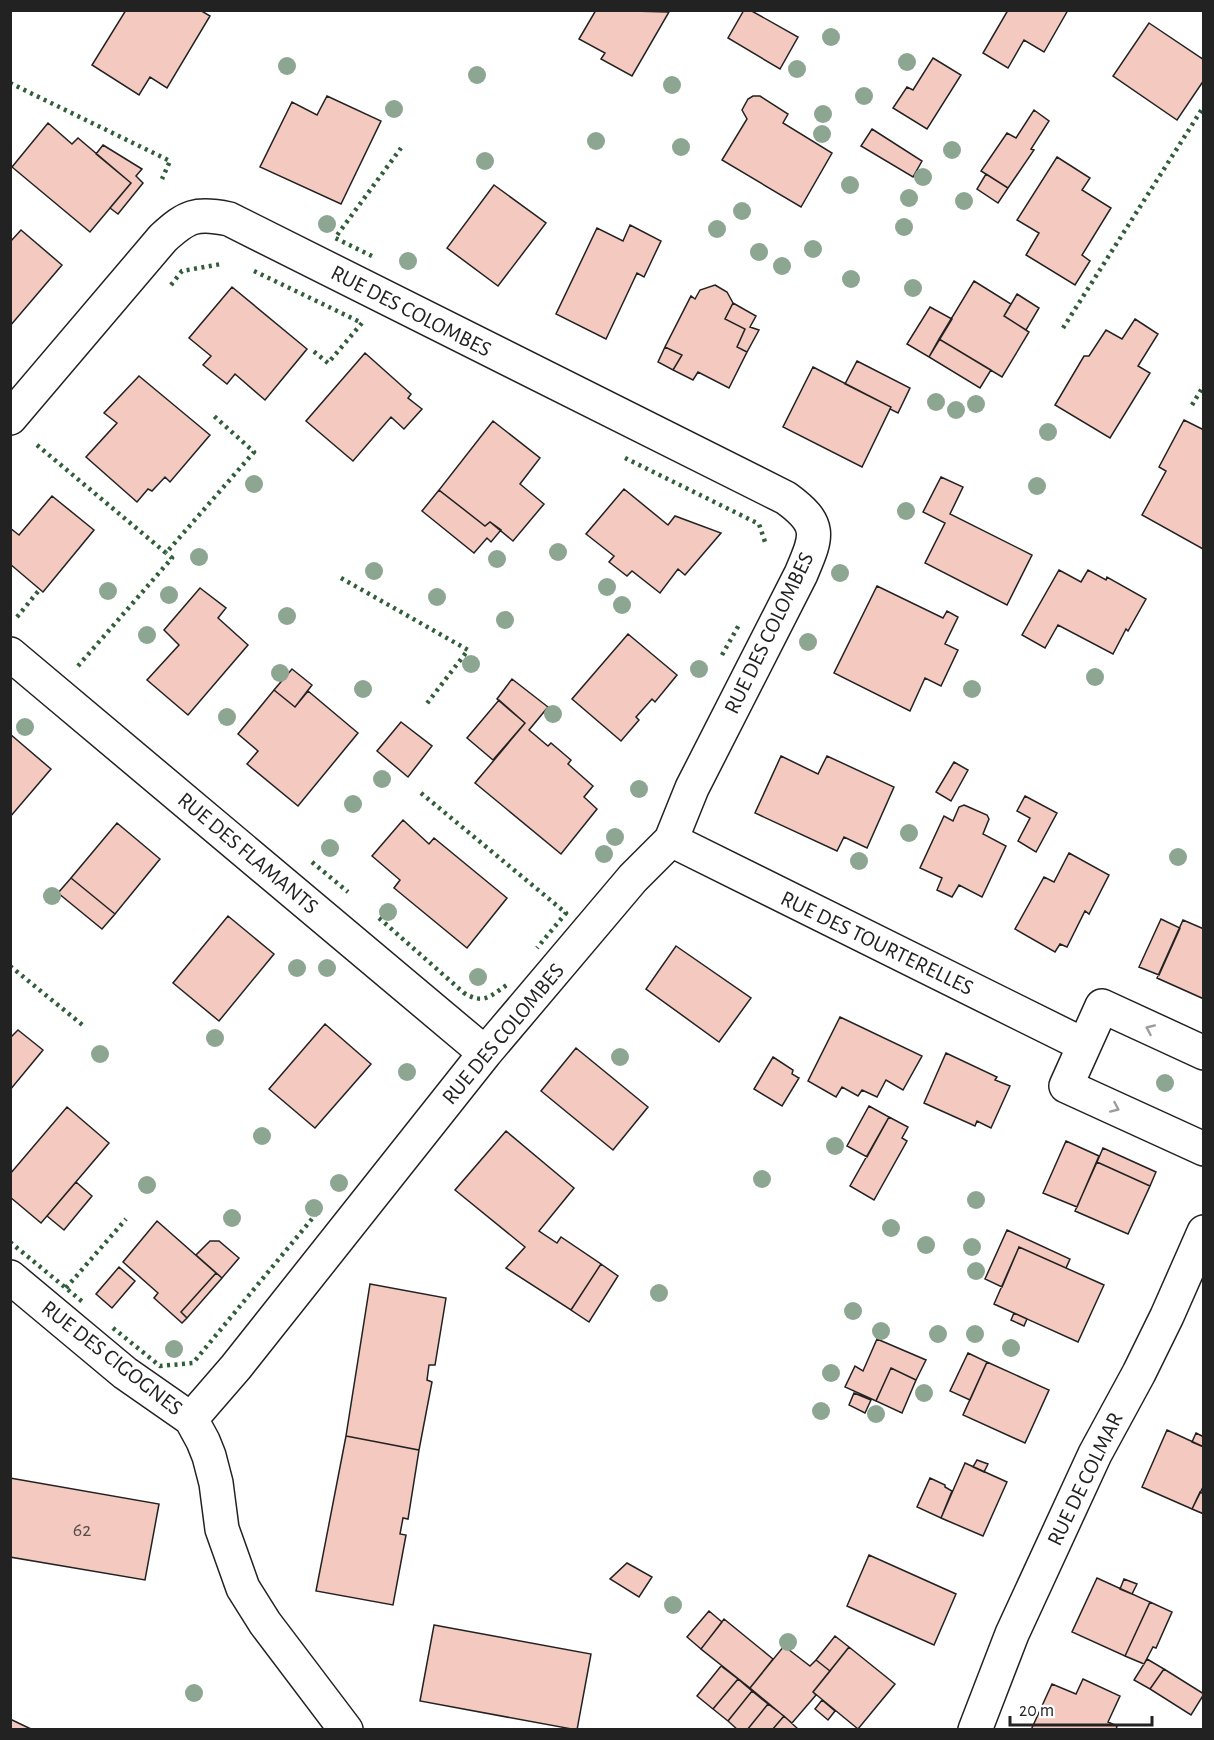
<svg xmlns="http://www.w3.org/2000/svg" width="1214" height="1740" font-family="'Alegreya Sans',sans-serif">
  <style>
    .building { fill: #f3c9c0; stroke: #222; stroke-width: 1.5 }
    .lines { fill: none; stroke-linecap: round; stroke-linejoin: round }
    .street-casing { stroke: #222; stroke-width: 36 }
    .street { stroke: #fff; stroke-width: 33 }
    .hedge { stroke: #2f5e38; stroke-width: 4.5; stroke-dasharray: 3 4.5; stroke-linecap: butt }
    .tree { fill: #8da692 }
    .oneway { stroke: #9c9c9c }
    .labels { text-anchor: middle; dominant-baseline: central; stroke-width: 4.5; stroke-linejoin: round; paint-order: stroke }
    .number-label { font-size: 20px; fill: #564c4a }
    .street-label { font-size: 22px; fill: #222; stroke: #fff }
  </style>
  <rect width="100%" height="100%" fill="#fff"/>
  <path class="building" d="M126 10H200L210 16 167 88 150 77 139 95 92 65Z
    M596 10 669 12 632 76 601 59 605 53 579 39Z
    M744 10H750L798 37 780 69 728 38Z
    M1008 10H1068L1044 52 1024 40 1008 68 983 53Z
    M1149 23 1204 60V80L1177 120 1113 76Z
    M933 58 961 75 927 129 893 108 907 87 913 90Z
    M327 96 381 121 341 204 260 167 292 102 317 115Z
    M753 96H760L788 114 783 123 832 153 801 207 722 160 747 119 742 110 748 99Z
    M1034 110 1049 121 1031 149 1034 150 1008 188 981 171 1007 133 1016 138Z
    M48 123 72 144 78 138 131 183 90 232 12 167Z
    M872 129 922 161 913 177 861 146Z
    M103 145 142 169 136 176 143 183 118 214 110 208 131 183 96 154Z
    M1057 157 1090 178 1082 190 1111 208 1082 255 1090 261 1075 285 1026 255 1039 233 1017 220Z
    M986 174 1008 188 998 203 977 189Z
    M494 185 546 223 498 286 447 248Z
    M630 225 661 241 644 277 637 273 606 339 556 314 597 228 623 241Z
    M21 230 62 265 10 326V242Z
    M974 281 1011 304 1004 316 1029 332 1002 377 939 339Z
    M715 285 727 292 733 303 725 319 745 329 737 347 747 352 729 388 698 372 693 380 673 370 682 355 665 347 691 296 695 299 700 290Z
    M232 287 307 349 265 400 235 374 227 384 203 365 211 356 189 338Z
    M1017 294 1039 308 1026 330 1004 316Z
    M733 303 756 316 750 327 759 330 747 352 737 347 745 329 725 319Z
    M930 307 952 319 929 357 907 344Z
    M1135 319 1158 334 1138 366 1150 373 1110 438 1055 405 1084 356H1089L1106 330 1122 339Z
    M939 339 991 370 980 388 929 357Z
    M665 347 682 355 673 370 658 362Z
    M365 353 411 394 408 398 422 409 404 429 391 417 353 461 306 421Z
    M857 361 910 388 898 413 890 409 891 407 845 384Z
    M813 367 891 407 862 467 783 427Z
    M139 376 210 435 170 482 165 477 152 491 148 489 137 502 86 457 117 423 104 413Z
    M1184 420 1204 430 1203 549 1142 515 1166 471 1159 467Z
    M493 421 540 458 520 484 544 504 513 541 490 522 485 526 439 490Z
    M941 477 963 487 950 514 1032 555 1007 605 925 563 945 523 923 512Z
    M624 489 668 525 675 516 721 533 685 575 678 569 660 593 632 571 627 576 609 562 614 556 586 534Z
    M439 490 485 526 490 522 501 530 491 542 487 538 474 553 422 511Z
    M52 496 94 530 43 592 10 564V528L19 535Z
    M1059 570 1081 582 1088 570 1106 580 1107 577 1146 599 1128 631 1126 629 1113 654 1058 625 1045 648 1022 635Z
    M877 586 943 618 947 611 958 617 945 644 958 650 941 686 925 678 910 711 834 673Z
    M200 588 226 608 218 618 248 645 188 715 147 680 179 645 164 630Z
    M628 634 677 675 655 702 652 699 636 717 639 720 621 741 572 699Z
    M292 669 312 685 295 707 274 690Z
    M512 679 548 707 529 730 548 746 551 743 571 760 568 764 593 786 584 797 597 809 561 854 475 783 525 723 497 699Z
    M274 690 295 707 308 691 358 733 298 806 247 764 258 751 238 734Z
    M499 700 525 723 493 760 467 738Z
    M401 722 432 746 408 777 377 751Z
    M10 734 51 769 10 817Z
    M781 756 818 774 827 756 894 787 867 848 844 837 837 851 755 813Z
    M954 762 968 770 951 801 936 792Z
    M1025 796 1057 813 1036 852 1018 841 1030 818 1017 811Z
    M964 805 987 815 989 819 983 834 1006 846 982 897 959 885 952 897 937 890 942 878 920 868 944 816 953 821 959 807Z
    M403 820 429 844 434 838 507 898 467 948 394 888 400 880 372 856Z
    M117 823 160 859 115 914 71 878Z
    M1069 853 1109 875 1089 914 1085 911 1067 947 1060 944 1055 952 1015 929 1044 877 1054 882Z
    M71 878 115 914 102 929 58 893Z
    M228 916 274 954 219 1021 173 983Z
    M1161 919 1180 928 1159 975 1139 967Z
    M1183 920 1204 929V999L1157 978Z
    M676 946 751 998 719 1042 646 989Z
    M840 1017 922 1056 903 1090 886 1080 877 1097 862 1090 858 1096 842 1087 836 1097 808 1081Z
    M325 1024 371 1064 315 1128 269 1089Z
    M18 1030 43 1050 10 1090V1038Z
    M576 1048 648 1107 613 1150 541 1091Z
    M946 1053 997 1077 995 1080 1010 1086 991 1128 977 1121 975 1126 924 1103Z
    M773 1057 793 1070 792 1074 799 1078 782 1106 754 1089Z
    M869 1106 889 1117 867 1157 847 1146Z
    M67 1107 109 1143 41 1223 10 1197V1174Z
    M889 1117 908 1127 902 1138 907 1141 874 1200 850 1186Z
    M506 1131 574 1188 539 1231 557 1243 561 1237 601 1264 571 1310 506 1268 525 1247 455 1190Z
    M1066 1141 1099 1156 1077 1207 1043 1193Z
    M1103 1148 1156 1172 1150 1186 1097 1162Z
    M1097 1162 1150 1186 1128 1234 1075 1211Z
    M76 1182 92 1196 64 1230 47 1216Z
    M157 1221 216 1273 181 1312 187 1318 182 1323 154 1298 158 1293 123 1262Z
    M1007 1230 1070 1259 1066 1268 1019 1247 1002 1287 985 1279Z
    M210 1241H219L239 1258 222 1278 196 1255Z
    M1019 1247 1104 1285 1078 1342 994 1304Z
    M601 1264 618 1276 589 1322 571 1310Z
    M119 1267 135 1281 112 1308 96 1294Z
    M216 1273 222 1278 187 1318 181 1312Z
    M370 1284 446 1298 435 1365H429L427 1380 432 1382 419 1450 346 1436Z
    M1014 1313 1027 1319 1024 1326 1011 1320Z
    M877 1339 926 1360 916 1380 891 1368 876 1401 845 1387 855 1366 863 1371Z
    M968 1353 987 1362 970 1400 950 1391Z
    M987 1362 1049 1390 1025 1443 963 1415Z
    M891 1368 916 1380 902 1413 876 1401Z
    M854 1393 871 1400 865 1413 849 1405Z
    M1167 1430 1204 1447V1485L1192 1509 1142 1487Z
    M1196 1433 1204 1437V1447L1192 1442Z
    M346 1436 419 1450 408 1519 403 1518 400 1534 406 1535 393 1605 316 1591Z
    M977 1460 988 1464 984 1472 973 1467Z
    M965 1463 1007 1482 983 1536 941 1518Z
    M10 1478 159 1504 145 1580 10 1557Z
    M930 1478 945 1485V1487L952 1491 941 1518 917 1507Z
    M1200 1492 1204 1494V1514L1192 1509Z
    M869 1555 956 1594 934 1645 847 1606Z
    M627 1563 652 1577 639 1597 610 1579Z
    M1097 1578 1150 1602 1125 1656 1072 1632Z
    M1124 1579 1137 1584 1132 1594 1120 1589Z
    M1150 1602 1172 1612 1156 1648 1153 1647 1144 1664 1125 1656Z
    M709 1611 722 1622 701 1649 687 1637Z
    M724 1619 773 1659 750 1688 701 1649Z
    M434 1625 591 1654 577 1730 420 1701Z
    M835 1636 849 1647 830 1671 816 1660Z
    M784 1646 810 1666 816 1660 830 1671 813 1692 816 1695 792 1723 750 1688Z
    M849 1647 895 1684 858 1729 813 1692Z
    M1147 1659 1164 1669 1150 1689 1134 1680Z
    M721 1666 738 1679 713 1709 697 1696Z
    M1164 1669 1204 1694 1191 1715 1150 1689Z
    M738 1679 752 1691 728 1721 713 1709Z
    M1083 1679 1120 1696 1108 1722 1117 1726 1116 1730H1031L1052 1684 1076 1694Z
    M752 1691 768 1704 747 1730H738L728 1721Z
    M822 1700 835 1711 828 1720 815 1709Z
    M768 1704 784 1716 772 1730H747Z
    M784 1716 798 1729V1730H772Z
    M10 1719 33 1730H10Z"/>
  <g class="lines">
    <g class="street-casing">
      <path id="street" d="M10 418 163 238C187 216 196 212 229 219L786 498C823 525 817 536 801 574L692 788 671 840 633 878 485 1053 236 1367 191 1419
        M10 654 485 1053
        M671 840 1084 1045
        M1204 1053 1102 1006 1066 1086 1204 1149
        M10 1277 125 1373 191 1419 203 1441 209 1456 216 1483 222 1529 243 1588 265 1623 346 1730
        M975 1730 1012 1634 1095 1454 1139 1373 1167 1316 1204 1232"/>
    </g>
    <use href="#street" class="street"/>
    <path class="hedge" d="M10 83 170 161 162 179
      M372 256 335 238 401 148
      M254 271 362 323 328 363 312 350
      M171 285 182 271 221 264
      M1063 328 1204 106
      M1192 405 1204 385
      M37 445 166 553 254 452 214 416
      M625 458 759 524 765 542
      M341 578 468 650 425 706
      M17 617 40 589
      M722 655 740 623
      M78 666 172 558 166 553
      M421 793 566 913 537 948
      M312 862 348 892
      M379 918 464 993C484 1005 490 996 507 985
      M10 966 85 1027
      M10 1242 84 1303
      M66 1288 126 1219
      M113 1328 160 1366 193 1363 316 1214"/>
  </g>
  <g class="tree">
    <circle cx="831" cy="37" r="9"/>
    <circle cx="907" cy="62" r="9"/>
    <circle cx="287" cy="66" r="9"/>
    <circle cx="797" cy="69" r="9"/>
    <circle cx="477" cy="75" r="9"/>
    <circle cx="672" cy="85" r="9"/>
    <circle cx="864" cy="96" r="9"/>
    <circle cx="394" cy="109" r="9"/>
    <circle cx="823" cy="114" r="9"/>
    <circle cx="822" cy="134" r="9"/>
    <circle cx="596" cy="141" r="9"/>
    <circle cx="681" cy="147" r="9"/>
    <circle cx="952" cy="150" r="9"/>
    <circle cx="485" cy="161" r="9"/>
    <circle cx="923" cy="177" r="9"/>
    <circle cx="850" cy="185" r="9"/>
    <circle cx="909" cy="198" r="9"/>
    <circle cx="964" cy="201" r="9"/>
    <circle cx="742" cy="211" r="9"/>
    <circle cx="327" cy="224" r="9"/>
    <circle cx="904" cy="227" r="9"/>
    <circle cx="717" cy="229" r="9"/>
    <circle cx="813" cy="249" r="9"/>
    <circle cx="759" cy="252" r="9"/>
    <circle cx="408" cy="261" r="9"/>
    <circle cx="782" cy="266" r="9"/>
    <circle cx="851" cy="279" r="9"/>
    <circle cx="913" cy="288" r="9"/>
    <circle cx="936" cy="402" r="9"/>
    <circle cx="976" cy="404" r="9"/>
    <circle cx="956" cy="410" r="9"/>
    <circle cx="1048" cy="432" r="9"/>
    <circle cx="254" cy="484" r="9"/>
    <circle cx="1037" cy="486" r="9"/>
    <circle cx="906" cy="511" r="9"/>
    <circle cx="558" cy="552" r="9"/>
    <circle cx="199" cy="557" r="9"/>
    <circle cx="497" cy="559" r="9"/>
    <circle cx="374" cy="571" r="9"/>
    <circle cx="840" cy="573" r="9"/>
    <circle cx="607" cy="587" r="9"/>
    <circle cx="108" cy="591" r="9"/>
    <circle cx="169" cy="595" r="9"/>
    <circle cx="437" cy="597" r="9"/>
    <circle cx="622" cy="605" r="9"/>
    <circle cx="287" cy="616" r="9"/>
    <circle cx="505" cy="620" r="9"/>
    <circle cx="147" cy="635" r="9"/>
    <circle cx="808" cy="642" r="9"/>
    <circle cx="471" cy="664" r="9"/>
    <circle cx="699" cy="669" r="9"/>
    <circle cx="280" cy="673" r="9"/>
    <circle cx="1095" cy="677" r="9"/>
    <circle cx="363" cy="689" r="9"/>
    <circle cx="972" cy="689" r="9"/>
    <circle cx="553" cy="714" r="9"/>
    <circle cx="227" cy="717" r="9"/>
    <circle cx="25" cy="727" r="9"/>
    <circle cx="382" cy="779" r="9"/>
    <circle cx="639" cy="789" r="9"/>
    <circle cx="353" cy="804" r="9"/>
    <circle cx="909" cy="833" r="9"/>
    <circle cx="615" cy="837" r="9"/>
    <circle cx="330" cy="848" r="9"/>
    <circle cx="604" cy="854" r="9"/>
    <circle cx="1178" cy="857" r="9"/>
    <circle cx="859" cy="861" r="9"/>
    <circle cx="52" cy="896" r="9"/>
    <circle cx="388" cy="912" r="9"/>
    <circle cx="297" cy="968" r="9"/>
    <circle cx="327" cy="968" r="9"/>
    <circle cx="478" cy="977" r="9"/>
    <circle cx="215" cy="1038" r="9"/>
    <circle cx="100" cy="1054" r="9"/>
    <circle cx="620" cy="1057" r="9"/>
    <circle cx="407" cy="1072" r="9"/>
    <circle cx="1165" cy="1083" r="9"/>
    <circle cx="262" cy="1136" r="9"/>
    <circle cx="835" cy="1146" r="9"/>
    <circle cx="762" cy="1179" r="9"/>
    <circle cx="339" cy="1183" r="9"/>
    <circle cx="147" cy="1185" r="9"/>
    <circle cx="976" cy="1200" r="9"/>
    <circle cx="314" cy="1208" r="9"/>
    <circle cx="232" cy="1218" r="9"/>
    <circle cx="891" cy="1228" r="9"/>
    <circle cx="926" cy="1245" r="9"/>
    <circle cx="972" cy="1247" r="9"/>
    <circle cx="976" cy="1271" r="9"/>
    <circle cx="659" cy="1293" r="9"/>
    <circle cx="853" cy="1311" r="9"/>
    <circle cx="881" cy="1331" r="9"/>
    <circle cx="938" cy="1334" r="9"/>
    <circle cx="975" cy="1334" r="9"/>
    <circle cx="1011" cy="1348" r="9"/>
    <circle cx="174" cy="1349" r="9"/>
    <circle cx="831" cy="1373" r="9"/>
    <circle cx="924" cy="1393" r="9"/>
    <circle cx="821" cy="1411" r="9"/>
    <circle cx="876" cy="1414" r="9"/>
    <circle cx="673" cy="1605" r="9"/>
    <circle cx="788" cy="1642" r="9"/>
    <circle cx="194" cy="1693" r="9"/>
  </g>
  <defs><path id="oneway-chevron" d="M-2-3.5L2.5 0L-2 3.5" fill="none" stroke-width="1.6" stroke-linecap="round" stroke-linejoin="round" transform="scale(1.5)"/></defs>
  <g class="oneway">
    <use href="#oneway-chevron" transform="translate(1150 1029) rotate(-156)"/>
    <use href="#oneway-chevron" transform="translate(1115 1108) rotate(24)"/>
  </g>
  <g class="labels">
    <g class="number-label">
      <text x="82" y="1530">62</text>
    </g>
    <g class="street-label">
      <text transform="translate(411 311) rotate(27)">RUE DES COLOMBES</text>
      <text transform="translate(769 633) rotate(-64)">RUE DES COLOMBES</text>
      <text transform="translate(248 853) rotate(40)">RUE DES FLAMANTS</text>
      <text transform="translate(877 943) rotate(26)">RUE DES TOURTERELLES</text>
      <text transform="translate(503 1034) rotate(-50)">RUE DES COLOMBES</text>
      <text transform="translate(112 1358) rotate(38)">RUE DES CIGOGNES</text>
      <text transform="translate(1085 1479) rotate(-64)">RUE DE COLMAR</text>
    </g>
  </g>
  <rect width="1214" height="1740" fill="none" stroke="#222222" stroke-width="24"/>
  <path d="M1010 1716v9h142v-9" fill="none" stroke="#222222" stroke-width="3"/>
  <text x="1019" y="1716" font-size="18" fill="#222222" stroke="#ffffff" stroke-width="4.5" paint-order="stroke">20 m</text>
</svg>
